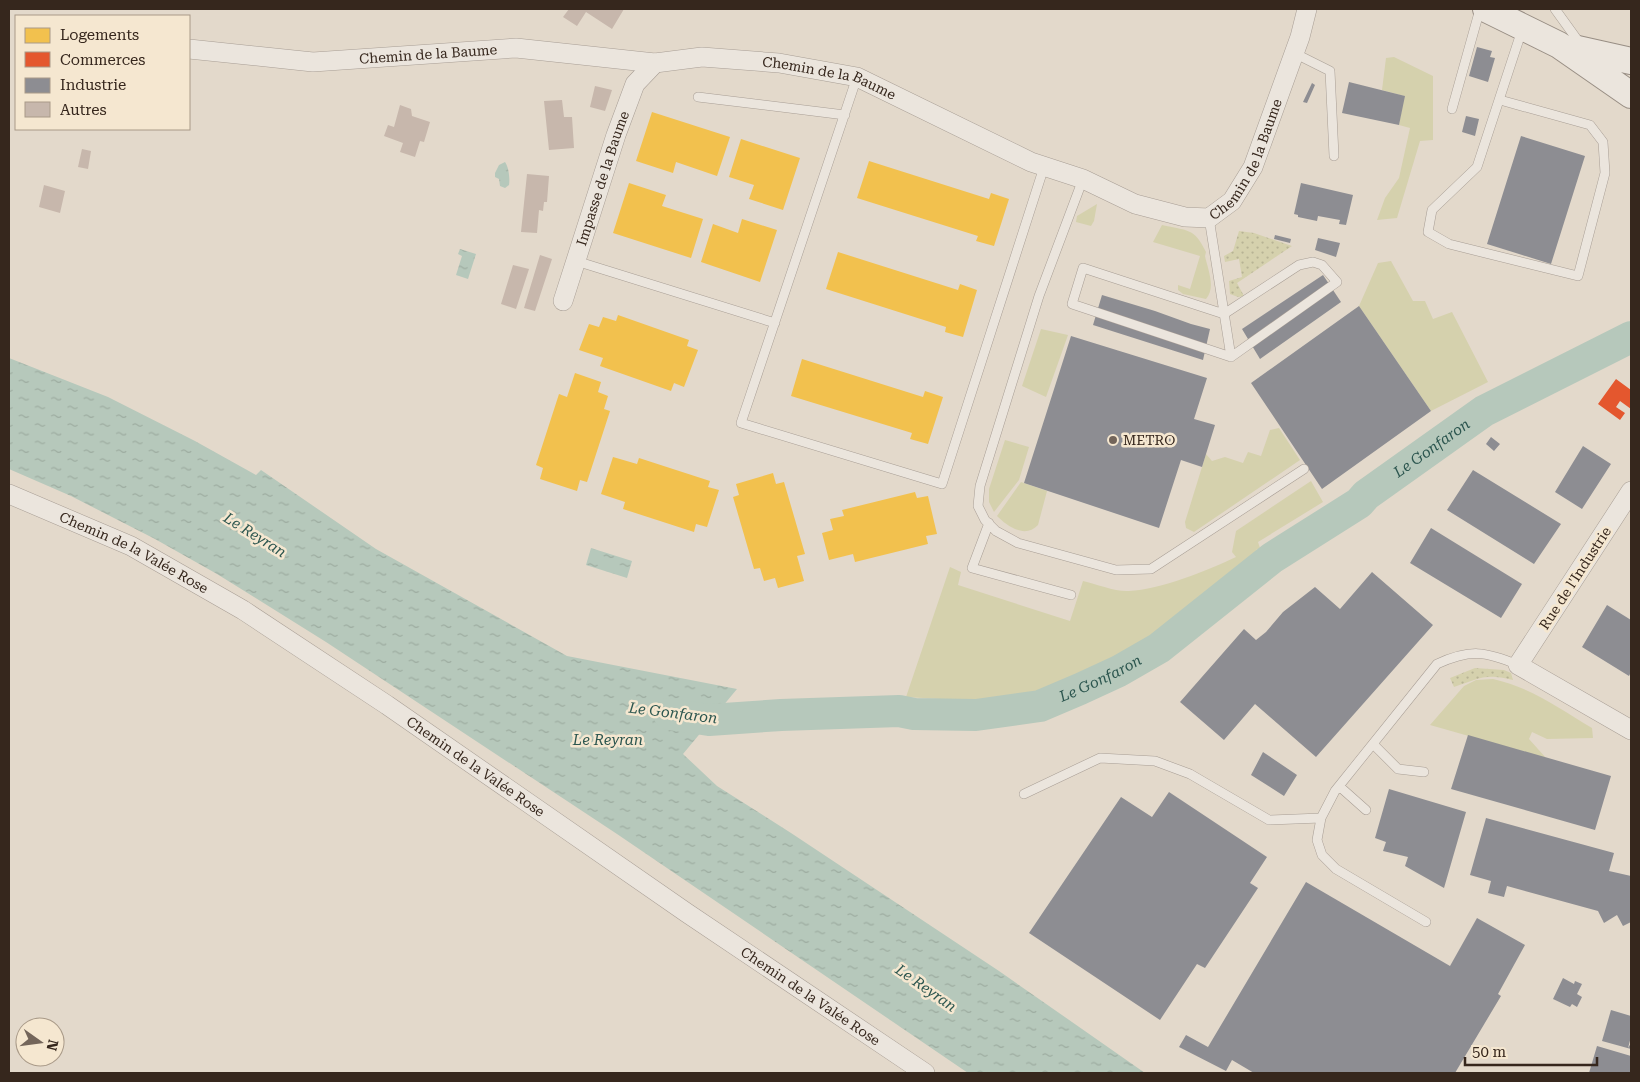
<svg xmlns="http://www.w3.org/2000/svg" width="1640" height="1082" font-family="'Roboto Serif',serif">
  <style>
    .green { fill: #d5d1ad }
    .garden { fill: url(#garden-dots) }
    .water { fill: url(#water-ripples) }
    .homes { fill: #f2c14e }
    .shops { fill: #e4572e }
    .industry { fill: #8d8d92 }
    .lines { fill: none; stroke-linecap: round; stroke-linejoin: round }
    .river { stroke: #b6c8bb; stroke-width: 32 }
    .building { fill: #c7b7ac }
    .lane-casing { stroke: #a89e95; stroke-width: 10 }
    .street-casing { stroke: #a89e95; stroke-width: 20 }
    .secondary-casing { stroke: #988e84; stroke-width: 28 }
    .lane { stroke: #ebe5dd; stroke-width: 9 }
    .street { stroke: #ebe5dd; stroke-width: 19 }
    .secondary { stroke: #ebe5dd; stroke-width: 26 }
    .poi-dot { fill: #73655a; stroke: #f5e7d0; stroke-width: 2 }
    .labels { text-anchor: middle; dominant-baseline: central; stroke-width: 5; stroke-linejoin: round; paint-order: stroke }
    .street-label { font-size: 14px; fill: #36271d; stroke: #f5e7d0 }
    .poi-label { font-size: 14px; fill: #36271d; stroke: #f5e7d0; text-anchor: start }
    .water-label { font-size: 15px; font-style: italic; fill: #2c564f; stroke: #f5e7d0 }
  </style>
  <defs>
    <pattern id="garden-dots" width="8" height="8" patternUnits="userSpaceOnUse" patternTransform="scale(1.25)"><rect width="8" height="8" fill="#d5d1ad"/><path d="M2 2h.1M6 6h.1" fill="none" stroke="#b7b394" stroke-width="1.8" stroke-linecap="round"/></pattern>
    <pattern id="water-ripples" width="26" height="14" patternUnits="userSpaceOnUse" patternTransform="scale(1.25)"><rect width="26" height="14" fill="#b6c8bb"/><path d="M2 4q2-2 4 0t4 0M15 11q2-2 4 0t4 0" fill="none" stroke="#9daca0"/></pattern>
  </defs>
  <rect width="100%" height="100%" fill="#e3d9cb"/>
  <path class="green" d="M1394 57 1433 76V140L1420 141 1397 218 1377 220 1385 198 1399 178 1410 128 1399 125 1404 96 1382 90 1386 58Z
    M1097 204 1094 221 1091 226 1076 222 1077 216Z
    M1162 225C1187 231 1194 227 1206 252L1205 256C1208 270 1216 288 1206 299L1183 294 1178 290V285L1190 289 1200 256 1153 242Z
    M1391 261 1413 301H1425L1433 319 1452 312 1488 382 1431 411 1359 306 1378 263Z
    M1041 329 1068 335 1046 397 1022 386Z
    M1279 428 1300 460 1194 532 1186 528 1185 522 1206 454 1212 461 1225 457 1243 463 1248 452 1261 456 1270 430Z
    M1005 440 1029 447 1019 480 994 512 989 502V489Z
    M1311 481 1323 502 1258 542 1260 548 1256 550 1267 556 1149 642 1028 695 974 701 906 697 950 567 961 572 958 585 1070 621 1083 581C1096 584 1116 592 1129 591 1160 590 1208 570 1236 557L1232 552 1236 531Z
    M1021 482 1047 491 1038 525C1025 539 1007 526 997 516Z
    M1493 679C1530 687 1560 709 1592 728L1593 738 1547 739 1532 732 1529 739 1546 758 1430 725 1464 686 1476 680Z"/>
  <path class="garden" d="M1239 231 1254 233 1292 246 1237 283 1244 296 1238 297 1230 294 1229 281 1242 277 1239 259 1225 262 1224 256 1233 251Z
    M1475 668 1504 670 1511 673 1513 680C1485 673 1480 678 1454 687L1450 678Z"/>
  <path class="water" d="M505 162C509 167 510 180 509 185L505 188 500 186 499 179 495 177V173L499 165Z
    M460 249 476 254 468 279 456 275 462 256 458 254Z
    M9 358 108 397 195 441 256 475 261 470 376 549 567 656 737 689 683 754 717 786 791 833 999 971 1145 1073H968L617 834 326 642 217 574 155 539 71 496 9 469Z
    M591 548 632 561 627 578 586 565Z"/>
  <path class="homes" d="M652 112 730 137 717 176 676 162 673 173 636 161Z
    M741 139 800 158 783 210 749 199 754 185 729 177Z
    M869 161 989 199 991 193 1009 199 994 246 976 241 978 236 857 198Z
    M629 183 666 195 662 206 703 219 691 258 613 233Z
    M742 219 777 230 760 282 701 262 713 224 738 233Z
    M838 252 958 290 960 284 977 290 963 337 945 332 946 327 826 289Z
    M618 315 689 340 687 346 698 350 684 387 674 383 671 391 600 366 603 358 579 350 589 324 599 327 603 317 616 321Z
    M802 359 923 397 925 391 943 397 928 444 910 439 912 433 791 396Z
    M575 373 601 382 598 392 608 396 604 409 610 411 587 482 580 480 577 491 540 479 543 468 536 465 559 394 567 397Z
    M613 457 637 464 639 458 710 481 708 487 719 490 707 527 696 524 694 532 623 509 625 502 601 494Z
    M773 473 776 484 784 482 805 554 797 556 804 581 778 588 775 578 764 581 760 568 754 569 733 497 739 495 736 484Z
    M915 492 917 498 928 496 937 534 926 536 928 544 855 562 853 554 829 560 822 533 833 530 830 519 844 516 842 510Z"/>
  <path class="shops" d="M1616 379 1631 390V409L1620 401 1616 407 1625 413 1620 420 1598 404Z"/>
  <path class="industry" d="M1477 47 1492 51 1490 57 1495 58 1488 82 1469 76Z
    M1349 82 1405 96 1399 125 1342 113Z
    M1312 83 1315 85 1307 103 1303 102Z
    M1466 116 1479 119 1475 136 1462 132Z
    M1521 136 1585 156 1551 264 1487 244Z
    M1301 183 1353 195 1346 225 1339 224 1340 220 1318 216 1317 221 1298 217V215L1294 214Z
    M1275 235 1291 239 1290 243 1274 239Z
    M1318 238 1340 243 1336 257 1315 250Z
    M1323 275 1341 302 1260 359 1242 329Z
    M1102 295 1155 311 1191 324 1210 329 1203 360 1093 325Z
    M1359 306 1431 411 1322 489 1251 383Z
    M1071 336 1207 378 1194 419 1215 425 1202 467 1181 460 1159 528 1024 483Z
    M1491 437 1500 444 1494 451 1486 444Z
    M1583 446 1611 464 1582 509 1555 492Z
    M1473 470 1561 524 1534 564 1447 510Z
    M1431 528 1522 584 1501 618 1410 563Z
    M1372 572 1433 625 1316 757 1255 704 1224 740 1180 702 1244 629 1256 640 1266 632 1283 612 1315 587 1340 609Z
    M1607 605 1631 620V672L1629 676 1582 647Z
    M1468 735 1611 776 1595 830 1451 789Z
    M1263 752 1297 775 1284 796 1251 775Z
    M1389 789 1466 812 1444 888 1405 866 1408 857 1383 851 1386 842 1375 838Z
    M1169 792 1267 857 1250 883 1258 888 1205 968 1197 964 1160 1020 1029 933 1121 797 1152 817Z
    M1486 818 1614 853 1609 871 1631 876V922L1623 926 1617 915 1604 923 1598 911 1507 886 1504 897 1488 893 1491 881 1470 875Z
    M1306 882 1450 966 1477 918 1525 945 1498 994 1501 996 1455 1073H1254L1232 1060 1226 1071 1179 1047 1186 1035 1208 1047Z
    M1563 978 1574 984 1575 981 1582 984 1577 994 1582 997 1577 1007 1572 1004 1570 1007 1553 999Z
    M1611 1010 1631 1016V1037L1628 1048 1631 1043V1049L1602 1041Z
    M1597 1046 1631 1056V1073H1589Z"/>
  <g class="lines">
    <path class="river" id="s1" d="M669 714 709 720 781 715 899 711 914 714 976 715 1040 706 1080 689 1119 671 1159 648 1272 558 1359 503 1366 495 1484 411 1631 337"/>
  </g>
  <path class="building" d="M569 9H624L612 29 586 12 577 26 563 17Z
    M595 86 612 90 605 111 590 107Z
    M562 100 564 117H572L574 148 549 150 544 101Z
    M400 105 411 109 412 116 430 122 424 142 420 141 415 157 400 152 403 143 384 136 388 125 394 127Z
    M82 149 91 151 88 169 78 167Z
    M527 174 549 176 547 202H544L543 211 539 210 537 233 521 232Z
    M44 185 65 191 60 213 39 207Z
    M540 255 552 259 535 311 524 308Z
    M513 265 529 269 516 309 501 304Z"/>
  <g class="lines">
    <g class="lane-casing">
      <path id="lane" d="M1555 9 1581 45
        M1294 53 1330 71 1334 156
        M857 77 741 423 942 484 1044 167
        M698 97 845 115
        M1500 100 1590 125 1603 142 1605 173 1578 276 1449 244 1428 232 1432 210 1477 167 1522 30
        M1452 109 1480 9
        M1083 179 1039 296 980 486 978 506 985 520 996 531 1018 543 1116 570 1151 569 1304 469
        M1209 218 1231 357
        M576 261 775 323
        M1313 262 1322 265 1337 282 1231 357 1072 304 1083 268 1224 314 1299 265Z
        M989 523 972 568 1071 595
        M1373 744 1398 769 1424 772
        M1339 786 1366 810
        M1024 794 1100 758 1155 761 1190 774 1269 820 1321 818
        M1426 922 1336 869 1322 855 1317 840 1321 818 1335 791 1437 664C1470 649 1485 651 1518 665"/>
    </g>
    <g class="street-casing">
      <g id="street">
        <path id="s2" d="M189 49 313 62 516 48 655 63 702 57 779 63 857 77 1031 162 1083 179 1135 204 1185 217 1209 218 1232 201 1253 167 1300 37 1307 9"/>
        <path id="s3" d="M563 301 616 135 635 84 655 63"/>
        <path d="M1631 491 1518 665 1631 730"/>
        <path id="s4" d="M9 494 131 546 243 610 387 705 687 913 925 1073"/>
      </g>
    </g>
    <g class="secondary-casing">
      <path id="secondary" d="M1486 9 1559 45 1631 95
        M1573 48 1631 61"/>
    </g>
    <use href="#lane" class="lane"/>
    <use href="#street" class="street"/>
    <use href="#secondary" class="secondary"/>
  </g>
  <circle class="poi-dot" cx="1113" cy="440" r="5"/>
  <g class="labels">
    <g class="street-label">
      <text stroke="none"><textPath href="#s2" startOffset="240">Chemin de la Baume</textPath></text>
      <text stroke="none"><textPath href="#s2" startOffset="645">Chemin de la Baume</textPath></text>
      <text stroke="none"><textPath href="#s2" startOffset="1125">Chemin de la Baume</textPath></text>
      <text stroke="none"><textPath href="#s3" startOffset="129">Impasse de la Baume</textPath></text>
      <text stroke="none"><textPath href="#s4" startOffset="138">Chemin de la Valée Rose</textPath></text>
      <text transform="translate(1575 578) rotate(-57)">Rue de l'Industrie</text>
      <text stroke="none"><textPath href="#s4" startOffset="542">Chemin de la Valée Rose</textPath></text>
      <text stroke="none"><textPath href="#s4" startOffset="948">Chemin de la Valée Rose</textPath></text>
    </g>
    <g class="poi-label">
      <text x="1123" y="440">METRO</text>
    </g>
    <g class="water-label">
      <text stroke="none"><textPath href="#s1" startOffset="844">Le Gonfaron</textPath></text>
      <text transform="translate(255 535) rotate(32)">Le Reyran</text>
      <text stroke="none"><textPath href="#s1" startOffset="439">Le Gonfaron</textPath></text>
      <text transform="translate(673 713) rotate(7)">Le Gonfaron</text>
      <text x="608" y="740">Le Reyran</text>
      <text transform="translate(926 988) rotate(35)">Le Reyran</text>
    </g>
  </g>
  <rect width="1640" height="1082" fill="none" stroke="#36271d" stroke-width="20"/>
  <rect x="15" y="15" width="175" height="115" fill="#f5e7d0" stroke="#a99a88"/>
  <rect x="25" y="28" width="25" height="15" fill="#f2c14e" stroke="#a99a88"/>
  <text x="60" y="40" font-size="15" fill="#36271d">Logements</text>
  <rect x="25" y="52" width="25" height="15" fill="#e4572e" stroke="#a99a88"/>
  <text x="60" y="65" font-size="15" fill="#36271d">Commerces</text>
  <rect x="25" y="78" width="25" height="15" fill="#8d8d92" stroke="#a99a88"/>
  <text x="60" y="90" font-size="15" fill="#36271d">Industrie</text>
  <rect x="25" y="102" width="25" height="15" fill="#c7b7ac" stroke="#a99a88"/>
  <text x="60" y="115" font-size="15" fill="#36271d">Autres</text>
  <g transform="translate(40 1042) rotate(104)"><circle r="24" fill="#f5e7d0" stroke="#a99a88"/>
  <path d="M0-4L9 19L0 12L-9 19Z" fill="#73655a"/>
  <text y="-8" font-size="14" font-weight="bold" text-anchor="middle" fill="#36271d">N</text>
  </g>
  <path d="M1465 1057v8h132v-8" fill="none" stroke="#36271d" stroke-width="2.5"/>
  <text x="1472" y="1057" font-size="15" fill="#36271d" stroke="#f5e7d0" stroke-width="4" paint-order="stroke">50 m</text>
</svg>
